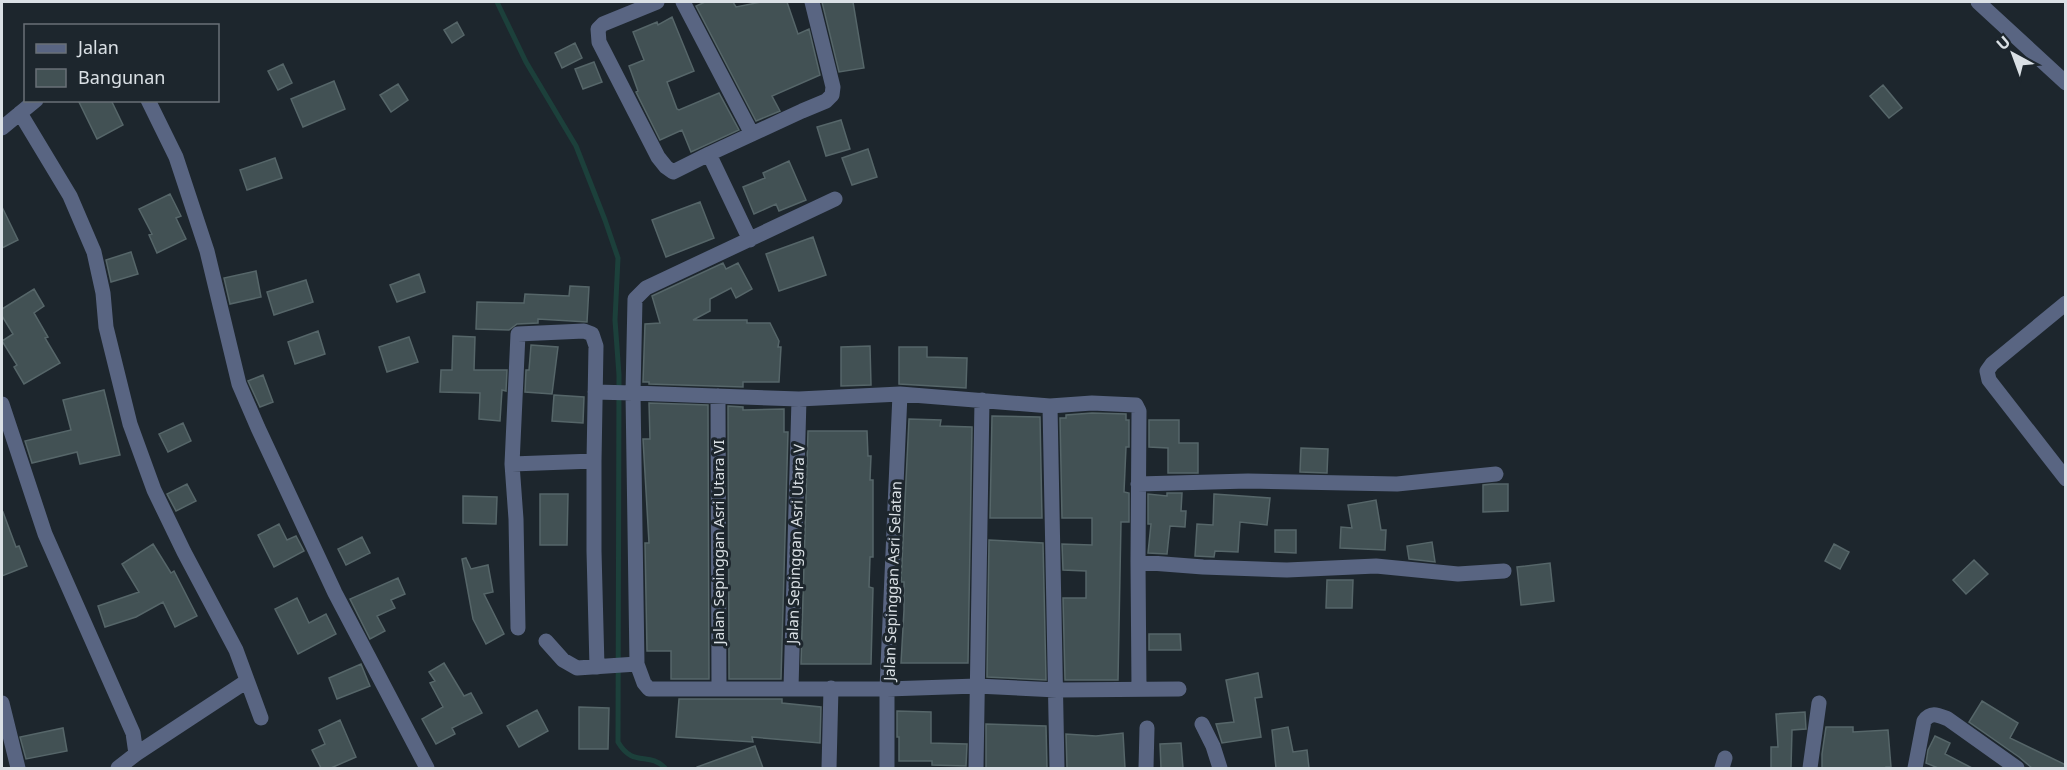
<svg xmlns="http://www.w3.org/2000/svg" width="2067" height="770" font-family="'Noto Sans',sans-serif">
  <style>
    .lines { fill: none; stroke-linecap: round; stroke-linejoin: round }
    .stream { stroke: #1c403b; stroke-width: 5 }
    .building { fill: #425154; stroke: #566669; stroke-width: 1.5 }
    .minor { stroke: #596582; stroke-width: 15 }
    .labels { text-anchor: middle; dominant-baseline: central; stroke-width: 6; stroke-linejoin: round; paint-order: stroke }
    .street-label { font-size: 15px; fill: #dae0e5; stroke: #1d262d }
  </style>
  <rect width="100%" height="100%" fill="#1d262d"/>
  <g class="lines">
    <path class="stream" d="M497 2 526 62 576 146 605 220 618 258 615 320 619 375 618 742C633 768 649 751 665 768"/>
  </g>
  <path class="building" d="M705 2H733L736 7 761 2H787L798 34 809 29 820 75 772 96 780 111 756 121 696 6Z
    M822 2H853L864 68 839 72Z
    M672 17 694 71 667 82 677 109 679 110 719 93 739 130 691 152 682 130 660 140 636 92 638 91 629 66 644 60 633 32 657 22 658 25Z
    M457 22 464 35 452 43 444 30Z
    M575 43 582 58 562 68 555 53Z
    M594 62 602 82 583 89 575 69Z
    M283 64 292 83 278 90 268 71Z
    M334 81 345 109 303 127 291 99Z
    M398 84 408 100 391 112 380 95Z
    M1883 85 1902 108 1889 118 1870 96Z
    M78 100H111L123 125 97 139Z
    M841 120 850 149 826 156 817 127Z
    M868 149 877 177 852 185 842 158Z
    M275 158 282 178 247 190 240 170Z
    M789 161 806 200 779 211 776 204 754 214 743 187 765 178 763 173Z
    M170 194 181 216 176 218 186 239 157 253 149 235 152 234 139 209Z
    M700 202 714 238 666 257 652 220Z
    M2 207 18 240 2 248Z
    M813 237 826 275 779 291 766 254Z
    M131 252 138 274 111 282 106 260Z
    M723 263 726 269 738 263 752 289 736 298 731 288 710 299V311L693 320H747V323H770L779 341 778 347H781L779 382H743V387L649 384V382H643L645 324 660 323 652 296Z
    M256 271 261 297 230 304 224 278Z
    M419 274 425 292 397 302 390 285Z
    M306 280 313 302 274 315 267 292Z
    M570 286 589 287 587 322 538 319V323L517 324 509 330 476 329 477 302 524 303 525 294 569 296Z
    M34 289 44 306 34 313 48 337 45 338 60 363 24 384 14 367 17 365 2 341 13 334 2 316V309Z
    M318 331 325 354 295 364 288 342Z
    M453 336 475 337 474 370H507L506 391 502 390 500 421 479 419 480 393 440 392 441 370H452Z
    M409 337 418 362 387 372 379 347Z
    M531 345 558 347 552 394 525 392 526 370H529Z
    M870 346 871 385 841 386V347Z
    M899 347H927V357L967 358 966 388 899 384Z
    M263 375 273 402 260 407 248 381Z
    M104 390 120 455 80 464 77 452 32 463 25 441 71 430 63 400Z
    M554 395 584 397 583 423 552 421Z
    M649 403 708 405 709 679H671V651H647L645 543H649L643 439H650Z
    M728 406 743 407V410L784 409V432H788L781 679H729Z
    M1092 413 1126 414V420H1129V447H1126L1124 492 1129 493V522H1121L1118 680H1065L1063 598H1086V571L1063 570 1062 544 1092 545V518H1062L1060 418H1066V415Z
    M992 416 1040 417 1042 518H990Z
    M909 419 941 420 940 426 972 427 968 663H901L904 610V582H901Z
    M1149 420H1179V443H1198V473H1168V448L1149 447Z
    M183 423 191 441 168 452 159 434Z
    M808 431H867L868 456H871L870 480H873V557H870L869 587 873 588 871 664H801Z
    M1301 448 1328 449 1327 473 1300 472Z
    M187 484 196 501 176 511 167 494Z
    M1492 484H1508V511L1483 512V485Z
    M1167 493H1182L1181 511H1186L1185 527 1170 526 1167 554 1148 553 1151 524H1148V494L1167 496Z
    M540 494H568L567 545H540Z
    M1214 494 1270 498 1267 525 1240 522 1238 552 1215 551 1214 557 1195 556 1197 524 1213 525Z
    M463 496 497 497 496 524 463 523Z
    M1376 500 1381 530H1386L1385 550 1340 548 1341 527 1352 528 1348 505Z
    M3 512 16 547 19 546 27 566 2 576V513Z
    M279 524 287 540 296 536 304 551 274 567 258 535Z
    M1275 530H1296V553L1275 552Z
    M362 537 370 553 346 565 338 549Z
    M989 540 1043 543 1046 680 987 677Z
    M1432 542 1435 562 1409 559 1407 546Z
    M153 544 171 573 174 571 197 616 175 627 163 602 136 617 105 627 98 606 139 592 122 564Z
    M1834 544 1849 552 1840 569 1825 561Z
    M466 558 471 569 488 565 493 592 484 594 504 634 486 644 473 619 462 559Z
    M1974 560 1988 574 1966 594 1953 580Z
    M1550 563 1554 601 1521 605 1517 567Z
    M398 578 405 594 391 600 395 608 377 616 385 631 370 639 350 599Z
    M1327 580H1353L1352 608H1326Z
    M297 598 309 623 326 614 336 634 298 654 275 609Z
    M1149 634H1180L1181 650H1149Z
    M444 663 464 696 471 693 482 713 452 728 455 734 436 744 422 719 443 707 430 683 435 681 429 672Z
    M361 664 370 686 337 699 329 678Z
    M1258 673 1262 697 1255 698 1261 737 1222 743 1216 724 1234 722 1226 680Z
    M679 699H782V703L821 707 820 743 752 737 753 742 676 737Z
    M1982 701 2018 723 2010 738 2066 765V768H2032L2019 757 1969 722Z
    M579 707 609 708 608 749H579Z
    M537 710 548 731 519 747 507 726Z
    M897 711 931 712V743L967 744 966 766 932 765V761H899V737H897Z
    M1805 712 1806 729 1792 730 1791 768H1771V747H1778L1776 714Z
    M340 720 356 757 331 768H321L312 750 325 744 319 730Z
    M986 724 1046 726 1047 768H986Z
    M1288 727 1293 752 1307 750 1309 768H1276L1272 730Z
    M1826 727H1853V732L1888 730 1891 767H1886V768H1822V754Z
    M63 728 67 751 26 759 20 737Z
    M1123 733 1125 768H1067L1066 734 1096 736Z
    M1935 736 1950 743 1945 754 1972 768H1938L1926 763 1928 750Z
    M1181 743 1183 768H1161L1160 744Z
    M755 746 763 768H697V767Z"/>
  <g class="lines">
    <path class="minor" d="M657 2 603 24 598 29 599 42 658 157 666 167 673 172 709 154 750 240
      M683 2 752 134
      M1978 2 2066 83
      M148 100 176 157 207 251 239 384 258 428 335 593 427 768
      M20 113 70 196 94 252 103 293 106 327 130 424 154 490 184 552 236 650 261 718
      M2 128 36 100
      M709 154 802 111 826 101 832 95 833 87 812 2
      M2066 303 1992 364 1987 371 1989 380 2066 479
      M584 331 592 334 596 346 594 461 512 464 518 334Z
      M595 392 633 393 635 299 646 288 835 199
      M718 396 719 688
      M2 404 45 534 133 733 136 754 118 768
      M1050 406 1057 768
      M594 461V551L597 667
      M512 464 516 519 518 628
      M1138 484 1248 481 1397 484 1496 474
      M1138 562 1203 567 1287 570 1376 566 1458 574 1504 571
      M546 641 563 660 577 668 637 664
      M791 688 799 399
      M1139 689 1138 562 1139 411 1136 405 1092 403 1050 406 900 394 799 399 633 393 637 664 644 683 649 689H887L977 686 1057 690 1179 689
      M2 703 18 768
      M1202 724 1213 746 1220 768
      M136 754 247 681
      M829 768 831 688
      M887 768V689L900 394
      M976 768 982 400
      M1146 768 1147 728
      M1722 768 1725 758
      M1810 768 1819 703
      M1915 768 1924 721C1931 711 1938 715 1948 719L2017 768"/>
  </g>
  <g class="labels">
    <g class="street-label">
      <text transform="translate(718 542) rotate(-90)">Jalan Sepinggan Asri Utara VI</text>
      <text transform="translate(795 544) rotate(-88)">Jalan Sepinggan Asri Utara V</text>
      <text transform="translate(892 581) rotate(-88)">Jalan Sepinggan Asri Selatan</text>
    </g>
  </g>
  <rect width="2067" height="770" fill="none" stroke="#dae0e5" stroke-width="6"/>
  <rect x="24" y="24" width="195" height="78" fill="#1d262d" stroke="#697077" stroke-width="1.5"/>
  <rect x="36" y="44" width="30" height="9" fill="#596582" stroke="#697077" stroke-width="1.5"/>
  <text x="78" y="54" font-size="18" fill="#dae0e5">Jalan</text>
  <rect x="36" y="69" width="30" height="18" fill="#425154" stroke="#697077" stroke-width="1.5"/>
  <text x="78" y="84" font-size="18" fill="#dae0e5">Bangunan</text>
  <g transform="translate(2013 54) rotate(319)" stroke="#1d262d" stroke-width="4.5" paint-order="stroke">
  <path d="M0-4.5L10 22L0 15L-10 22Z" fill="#dae0e5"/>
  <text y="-9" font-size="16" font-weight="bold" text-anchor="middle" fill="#dae0e5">U</text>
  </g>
</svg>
